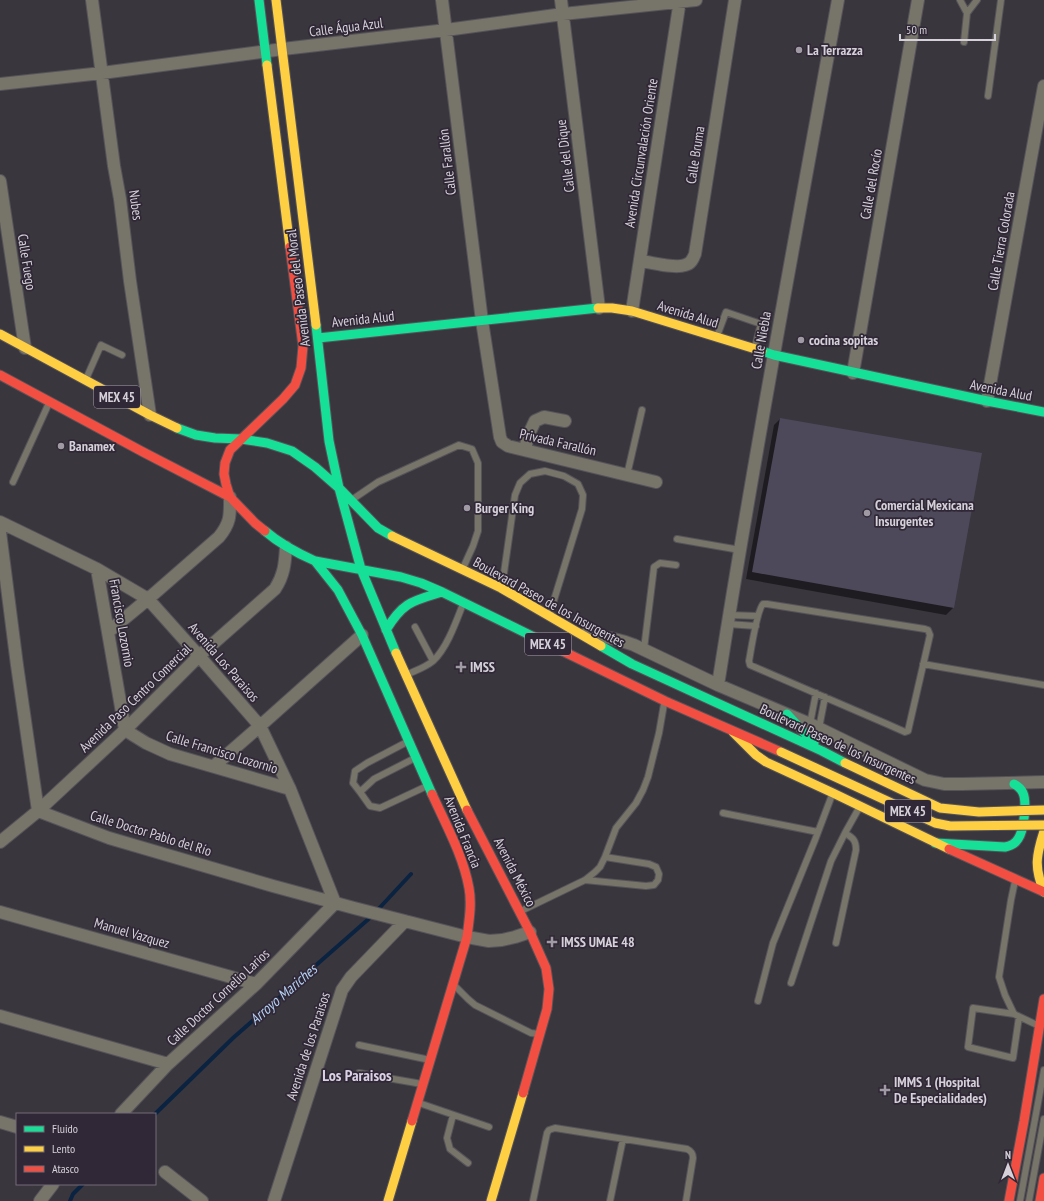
<svg xmlns="http://www.w3.org/2000/svg" width="1044" height="1201" font-family="'PT Sans Narrow',sans-serif">
  <style>
    .shadow { fill: #0007 }
    .lines { fill: none; stroke-linecap: round; stroke-linejoin: round }
    .stream { stroke: #0a2341; stroke-width: 4 }
    .building { fill: #4d495b }
    .lane-casing { stroke: #565359; stroke-width: 8 }
    .street-casing { stroke: #565359; stroke-width: 14 }
    .fast-casing { stroke: #565359; stroke-width: 11 }
    .slow-casing { stroke: #565359; stroke-width: 11 }
    .jam-casing { stroke: #565359; stroke-width: 11 }
    .lane { stroke: #77746a; stroke-width: 6 }
    .street { stroke: #77746a; stroke-width: 12 }
    .fast { stroke: #16e098; stroke-width: 9 }
    .slow { stroke: #ffcf43; stroke-width: 9 }
    .jam { stroke: #f24e42; stroke-width: 9 }
    .slow-bridge-casing { stroke: #565359; stroke-width: 11; stroke-linecap: butt }
    .slow-bridge { stroke: #ffcf43; stroke-width: 9 }
    .poi-dot { fill: #9f9aa3; stroke: #302836; stroke-width: 1.5 }
    .labels { text-anchor: middle; dominant-baseline: central; stroke-width: 3.5; stroke-linejoin: round; paint-order: stroke }
    .shield { fill: #302836; stroke: #a49ea8; stroke-width: 1 }
    .shield-label { font-size: 13px; font-weight: bold; fill: #d5d0d9 }
    .street-label { font-size: 14px; fill: #d5d0d9; stroke: #302836 }
    .poi-label { font-size: 14px; font-weight: bold; fill: #d5d0d9; stroke: #302836; text-anchor: start }
    .water-label { font-size: 15px; font-style: italic; fill: #b5d1f5; stroke: #302836 }
    .quarter-label { font-size: 16px; font-weight: bold; fill: #dbd1e4; stroke: #302836 }
  </style>
  <rect width="100%" height="100%" fill="#3a363e"/>
  <path class="shadow" d="M780 419 981 454 953 608 946 615 746 579 774 425Z"/>
  <g class="lines">
    <path class="stream" d="M155 1114 233 1038 372 916 411 874
      M70 1201 73 1194 83 1184"/>
  </g>
  <path class="building" d="M780 418 982 453 954 608 752 572Z"/>
  <g class="lines">
    <g class="lane-casing">
      <path id="lane" d="M960 0 967 13 977 0
        M964 42 967 13
        M988 96 1001 0
        M717 336 726 312 761 324 755 347
        M86 379 101 345 122 355
        M627 475 642 410
        M13 482 49 403
        M353 499 378 482 459 445 472 449 478 463V531L473 546 463 568
        M677 539 740 550
        M502 587 515 495 520 483 530 474 545 471 564 476 578 484 583 495 582 509 550 613
        M763 604H767L925 629 928 630 930 635 908 731 905 732 887 724 750 665 749 661C751 650 757 610 763 604Z
        M729 615 758 616
        M728 624 756 626
        M415 627 433 661
        M644 649 654 567 660 563 676 565
        M923 664 1044 685
        M408 674C417 670 426 667 433 661 447 648 456 622 463 604
        M810 724 816 693
        M819 728 825 697
        M415 758 374 779 360 792 370 806 380 808 427 786
        M360 792 353 783 355 771 367 763 407 742
        M723 813 818 832
        M585 880 646 886 654 885 658 880 659 874 656 867 649 864 605 857
        M1015 881 1011 900 999 977 1005 995 1014 1014 1037 1025
        M521 911 585 880 595 872 600 867 605 857 616 828 636 803 643 790 648 777 659 733 664 704
        M836 943 856 850C856 840 853 838 845 833
        M791 983 831 861 845 833 859 808
        M454 985 468 999 475 1005 531 1033 539 1034
        M758 1001 773 943 815 840 832 795
        M1014 1014 973 1008 968 1047 1013 1058 1019 1017
        M359 1045 430 1060
        M359 1073 422 1084
        M419 1103 489 1127
        M453 1115 447 1138 450 1149 468 1163
        M533 1201 547 1133 549 1130 555 1128 687 1149C691 1151 693 1153 693 1158L686 1201
        M610 1201 623 1139
        M1020 1201 1044 1070
        M1029 1201 1044 1119"/>
    </g>
    <g class="street-casing">
      <path id="street" d="M92 0 114 166 120 199 130 281 150 415
        M442 0 482 321 500 437 502 442 508 446 656 482
        M561 0 599 308
        M0 84 102 73 283 49 446 30 563 14 696 0
        M0 181 25 348
        M640 261C651 262 675 269 685 265 691 264 693 259 695 254L735 0
        M632 311 680 0
        M853 373 918 0
        M987 401 1044 86
        M525 450 528 436 535 421 544 417 565 421
        M0 522 97 569 148 599 199 656 260 726 290 789 335 903 256 984 168 1064 121 1114
        M0 532 17 665 38 811
        M97 569 125 730
        M108 632 148 599 219 537C231 522 230 515 230 497
        M586 634C603 636 618 639 634 645L718 685 810 724 925 780 944 784H962L1044 782
        M718 685C754 456 797 228 838 0
        M125 730 146 743 170 754 290 789
        M214 766 260 726 362 635
        M38 811 109 838 273 886 354 908 467 937 489 941 502 940 515 937 530 932
        M0 842 38 811 125 730 199 656 275 589C284 575 285 564 286 547
        M0 912 256 984
        M0 1016 168 1064
        M0 1122 17 1127
        M165 1172 202 1201
        M40 1201 53 1184
        M274 1201 342 990 351 977 405 921"/>
    </g>
    <g class="fast-casing">
      <path id="fast" d="M259 0 267 65
        M316 325 329 441 339 488 361 569 396 653
        M318 338 598 308
        M762 351 774 355 987 401 1044 412
        M177 428 196 435 215 438 241 439 267 443 292 451 315 467 339 488 378 528 392 536
        M265 531C280 544 297 553 315 561L401 577 421 583 442 592 540 640
        M315 561 338 590 362 635 432 794
        M386 630C403 602 412 601 442 592
        M601 646 632 664 822 751 845 763
        M787 714 814 743
        M935 843 1005 847C1010 846 1015 844 1018 839 1024 831 1027 802 1023 793 1021 788 1018 786 1014 784"/>
    </g>
    <g class="slow-casing">
      <path id="slow" d="M276 0 316 325
        M267 65 290 247
        M598 308H612L632 311 762 351
        M0 334 150 415 177 428
        M392 536 501 588 601 646
        M396 653 467 810
        M733 732 756 755 766 762 833 793 949 849
        M1044 831C1036 856 1034 867 1044 892
        M388 1201 412 1121
        M491 1201 523 1093"/>
    </g>
    <g class="jam-casing">
      <path id="jam" d="M0 375 143 452 230 497 255 523 265 531
        M230 497 226 484 224 474 225 463 230 450 283 399 295 385 301 368 303 346 290 247
        M540 640 665 701 781 752
        M467 810 530 932 546 968 549 989 547 1009 523 1093
        M949 849 1044 892
        M412 1121 467 937C469 921 472 904 469 888 463 855 446 825 432 794
        M1009 1201 1024 1121 1044 999
        M1040 1201 1044 1178"/>
    </g>
    <use href="#lane" class="lane"/>
    <use href="#street" class="street"/>
    <use href="#fast" class="fast"/>
    <use href="#slow" class="slow"/>
    <use href="#jam" class="jam"/>
    <g class="slow-bridge-casing">
      <path id="slow-bridge" d="M781 752 935 823 950 826 1044 825
        M845 763 940 808 979 812 1044 810"/>
    </g>
    <use href="#slow-bridge" class="slow-bridge"/>
  </g>
  <g class="poi-dot">
    <circle cx="799" cy="50" r="4"/>
    <circle cx="801" cy="340" r="4"/>
    <circle cx="61" cy="446" r="4"/>
    <circle cx="467" cy="508" r="4"/>
    <circle cx="867" cy="513" r="4"/>
    <path d="M459 661h4v4h4v4h-4v4h-4v-4h-4v-4h4z"/>
    <path d="M550 936h4v4h4v4h-4v4h-4v-4h-4v-4h4z"/>
    <path d="M883 1084h4v4h4v4h-4v4h-4v-4h-4v-4h4z"/>
  </g>
  <g class="labels">
    <g class="shield">
      <rect x="94" y="386" width="46" height="22" rx="3"/>
      <rect x="525" y="633" width="46" height="22" rx="3"/>
      <rect x="885" y="800" width="46" height="22" rx="3"/>
    </g>
    <g class="shield-label">
      <text x="117" y="397">MEX 45</text>
      <text x="548" y="644">MEX 45</text>
      <text x="908" y="811">MEX 45</text>
    </g>
    <g class="street-label">
      <text transform="translate(346 27) rotate(-7)">Calle Água Azul</text>
      <text transform="translate(641 153) rotate(-81)">Avenida Circunvalación Oriente</text>
      <text transform="translate(695 155) rotate(-81)">Calle Bruma</text>
      <text transform="translate(565 156) rotate(-97)">Calle del Dique</text>
      <text transform="translate(447 162) rotate(-97)">Calle Farallón</text>
      <text transform="translate(871 184) rotate(-80)">Calle del Rocío</text>
      <text transform="translate(136 205) rotate(82)">Nubes</text>
      <text transform="translate(1001 241) rotate(-80)">Calle Tierra Colorada</text>
      <text transform="translate(27 262) rotate(81)">Calle Fuego</text>
      <text transform="translate(298 288) rotate(-97)">Avenida Paseo del Moral</text>
      <text transform="translate(688 314) rotate(17)">Avenida Alud</text>
      <text transform="translate(363 319) rotate(-6)">Avenida Alud</text>
      <text transform="translate(761 340) rotate(-80)">Calle Niebla</text>
      <text transform="translate(1001 390) rotate(11)">Avenida Alud</text>
      <text transform="translate(558 442) rotate(13)">Privada Farallón</text>
      <text transform="translate(549 602) rotate(29)">Boulevard Paseo de los Insurgentes</text>
      <text transform="translate(122 623) rotate(80)">Francisco Lozornio</text>
      <text transform="translate(224 662) rotate(49)">Avenida Los Paraisos</text>
      <text transform="translate(135 698) rotate(-44)">Avenida Paso Centro Comercial</text>
      <text transform="translate(838 744) rotate(25)">Boulevard Paseo de los Insurgentes</text>
      <text transform="translate(222 752) rotate(17)">Calle Francisco Lozornio</text>
      <text transform="translate(463 832) rotate(68)">Avenida Francia</text>
      <text transform="translate(151 833) rotate(17)">Calle Doctor Pablo del Río</text>
      <text transform="translate(515 872) rotate(63)">Avenida México</text>
      <text transform="translate(132 933) rotate(16)">Manuel Vazquez</text>
      <text transform="translate(218 997) rotate(-43)">Calle Doctor Cornelio Larios</text>
      <text transform="translate(308 1046) rotate(-72)">Avenida de los Paraisos</text>
    </g>
    <g class="poi-label">
      <text x="807" y="50">La Terrazza</text>
      <text x="809" y="340">cocina sopitas</text>
      <text x="69" y="446">Banamex</text>
      <text x="875" y="505">Comercial Mexicana<tspan x="875" dy="16">Insurgentes</tspan></text>
      <text x="475" y="508">Burger King</text>
      <text x="470" y="667">IMSS</text>
      <text x="561" y="942">IMSS UMAE 48</text>
      <text x="894" y="1082">IMMS 1 (Hospital<tspan x="894" dy="16">De Especialidades)</tspan></text>
    </g>
    <g class="water-label">
      <text transform="translate(283 994) rotate(-41)">Arroyo Mariches</text>
    </g>
    <g class="quarter-label">
      <text x="357" y="1075">Los Paraisos</text>
    </g>
  </g>
  <rect x="16" y="1113" width="140" height="72" fill="#302836" stroke="#726b77"/>
  <rect x="24" y="1126" width="20" height="6" fill="#16e098" stroke="#726b77"/>
  <text x="52" y="1133" font-size="12" fill="#d5d0d9">Fluido</text>
  <rect x="24" y="1146" width="20" height="6" fill="#ffcf43" stroke="#726b77"/>
  <text x="52" y="1153" font-size="12" fill="#d5d0d9">Lento</text>
  <rect x="24" y="1166" width="20" height="6" fill="#f24e42" stroke="#726b77"/>
  <text x="52" y="1173" font-size="12" fill="#d5d0d9">Atasco</text>
  <g transform="translate(1008 1165)" stroke="#302836" stroke-width="3" paint-order="stroke">
  <path d="M0-3L7 15L0 10L-7 15Z" fill="#d5d0d9"/>
  <text y="-6" font-size="11" font-weight="bold" text-anchor="middle" fill="#d5d0d9">N</text>
  </g>
  <path d="M900 34v6h95v-6" fill="none" stroke="#d5d0d9" stroke-width="2"/>
  <text x="906" y="34" font-size="12" fill="#d5d0d9" stroke="#302836" stroke-width="3" paint-order="stroke">50 m</text>
</svg>
